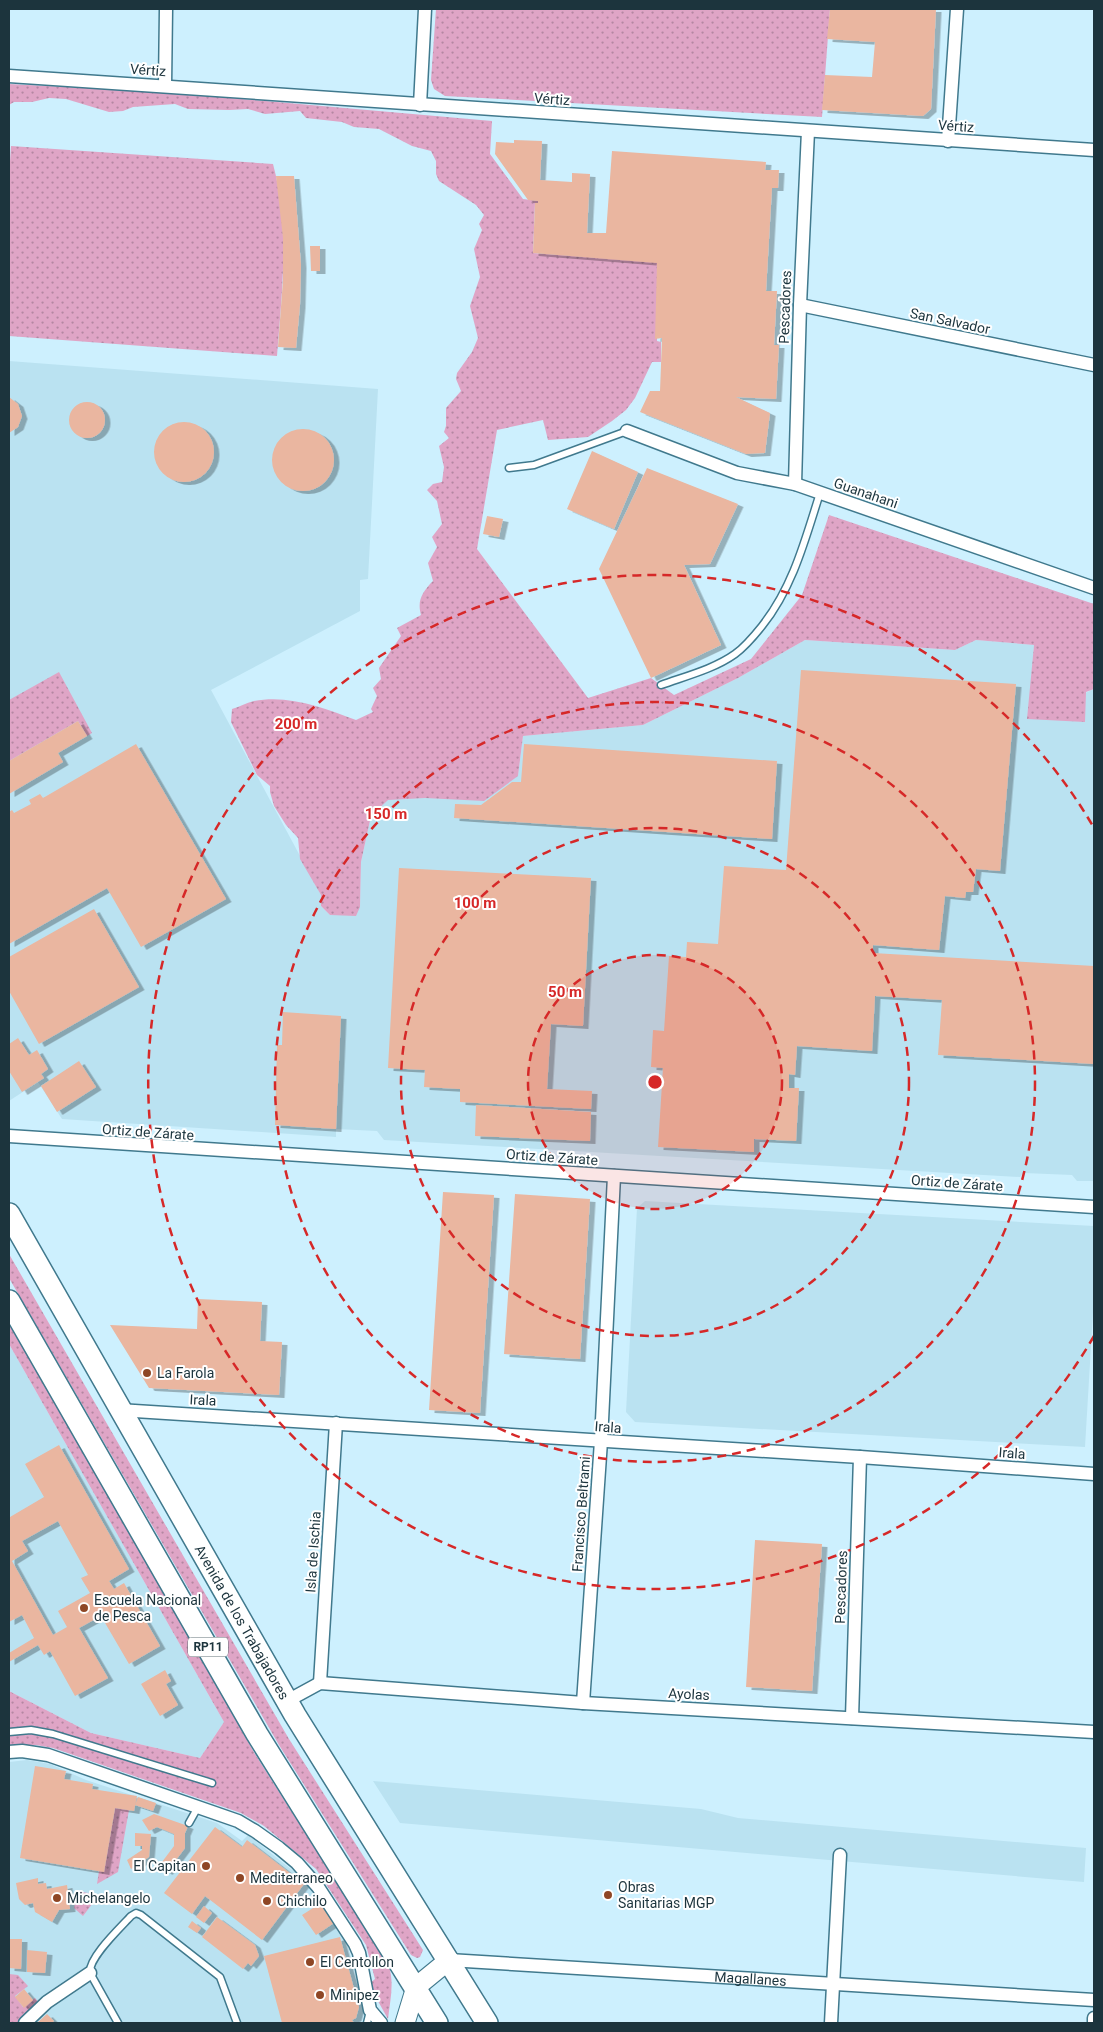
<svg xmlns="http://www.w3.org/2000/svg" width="1103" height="2032" font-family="Roboto,sans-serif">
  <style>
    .built { fill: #bae2f1 }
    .grass { fill: url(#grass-dots) }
    .building { fill: #eab6a0; fill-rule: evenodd; filter: url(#shadow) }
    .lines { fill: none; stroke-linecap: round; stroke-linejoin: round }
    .lane-casing { stroke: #40798d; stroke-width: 9 }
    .street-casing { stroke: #40798d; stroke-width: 15 }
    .secondary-casing { stroke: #40798d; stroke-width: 21 }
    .primary-casing { stroke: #40798d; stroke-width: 24 }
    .lane { stroke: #fff; stroke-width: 6 }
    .street { stroke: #fff; stroke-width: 12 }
    .secondary { stroke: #fff; stroke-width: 19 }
    .primary { stroke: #fff; stroke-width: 21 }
    .ring { fill: none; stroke: #d62828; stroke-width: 2.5; stroke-dasharray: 9 6 }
    .poi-dot { fill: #8e4625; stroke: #fff; stroke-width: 2 }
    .labels { text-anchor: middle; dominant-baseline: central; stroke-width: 4; stroke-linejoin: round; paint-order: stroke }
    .shield { fill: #fff; stroke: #607177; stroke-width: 1 }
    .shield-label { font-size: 12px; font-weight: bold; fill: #1c343d }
    .street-label { font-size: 14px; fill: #1c343d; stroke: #fff }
    .poi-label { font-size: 14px; fill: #1c343d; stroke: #fff; text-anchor: start }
    .centre { fill: #d62828; stroke: #fff; stroke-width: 2.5 }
    .ring-label { font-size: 15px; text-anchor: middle; font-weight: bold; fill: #d62828; stroke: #fff; stroke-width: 4; stroke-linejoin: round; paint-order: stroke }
  </style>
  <defs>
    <pattern id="grass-dots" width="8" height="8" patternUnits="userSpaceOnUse" patternTransform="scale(1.25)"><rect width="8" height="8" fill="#dfa5c6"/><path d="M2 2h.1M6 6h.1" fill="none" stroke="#b487a2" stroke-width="1.8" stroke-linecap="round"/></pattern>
    <filter id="shadow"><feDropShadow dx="5.5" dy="3" stdDeviation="0" flood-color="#0004"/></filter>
  </defs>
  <rect width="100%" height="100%" fill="#cdf0fe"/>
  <path class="built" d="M9 361 378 389 368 579 360 580V611L211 690 321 895V906L330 915H346L360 907 361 862 371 816 389 796 518 776 523 736 643 725 738 678 805 640 955 650 976 640 1034 645 1028 719 1094 689V1181H1077L1072 1175 1024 1173 1020 1177 384 1140 377 1131 336 1129V1137L62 1119 38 1082 9 1101Z
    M645 1201 1094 1226V1296L1085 1447 635 1422 626 1412 637 1208Z
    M9 1344 224 1722 200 1758 91 1733 9 1691Z
    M27 1760 50 1764 86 1780 217 1823 242 1841 248 1835 306 1881 343 1936 365 2010 361 2023H9V1762Z
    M373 1781 701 1809 738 1818 1086 1848 1084 1882 400 1823Z"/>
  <path class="grass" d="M436 9H830L822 117 445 96 434 89 431 80Z
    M9 84 164 92 492 121 490 154 523 199 539 201 538 203H535L533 253 657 262V341L661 342V362H652L635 398 626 410 612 421 588 437 548 440 543 420 497 430 477 549 588 698 651 678 674 695 751 659 802 595 829 515 1094 604V689L1086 692 1085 722 1027 719 1034 645 976 640 955 650 805 640 738 678 643 725 523 736 518 776 484 801 425 798 388 800 371 816 361 862 360 907 356 916 330 915 321 906V895L300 859 298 838 286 825 274 806 270 792V786L257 775 231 722 232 709C239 707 246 703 254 701 288 694 325 708 356 720L373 712 371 709 377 696 373 688 381 679 379 668 401 636 397 628 421 615C417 601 422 592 433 581L428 563 437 547 432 537 442 524 437 501 427 490 433 484 442 482 444 467 439 446 449 438 444 432 446 426V408L461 391 456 379 457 373 472 352 478 338 470 306 480 277 474 249 482 230 479 224 484 215 476 205 439 181 436 174V161L431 151 412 146 379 129 354 127 342 122 306 118 300 111 265 114 248 109 229 110 188 109 175 104 133 107 123 111 109 112 66 99 49 98 32 102H14L9 105Z
    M11 146 273 164C290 226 282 292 277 356L9 336V177Z
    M59 672 92 733 87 736 78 721 9 761V700Z
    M9 1254 289 1739 423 1950 420 1957 417 1958 411 1955 279 1745 9 1278Z
    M9 1321 255 1754 388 1964C395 1981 390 2001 388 2019L374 1994 370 1983 375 1979 366 1945 316 1869 264 1826 241 1813 53 1748 36 1745H9V1691L91 1733 200 1758 224 1722 9 1344Z
    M115 1808 129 1810 118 1872 97 1884 99 1871H104Z
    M77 1891 99 1895 83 1916 74 1908Z
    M9 1974 18 1975 28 1986 15 1996 23 2007 35 1998 40 2004 20 2023H9Z"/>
  <path class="building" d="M830 9H936L931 109 923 116 822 110 825 75 872 77 875 42 827 39Z
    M514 140 542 141 540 180 572 182V173L590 174 587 233H606L612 151 766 162 765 170H779L778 188H772L766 291H777L774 345H779L776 399 736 397 770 413 765 453 746 454 640 412 650 391H660L662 338 655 339 657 263 533 253 535 203H538V201L528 200 495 154 496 142 514 143Z
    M276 176H294L301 265 300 305 296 348 278 347 283 280V238Z
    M310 246H320V271H311Z
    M9 397 18 404 22 416 18 427 9 433Z
    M69 420a18 18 0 1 1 36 0a18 18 0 1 1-36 0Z
    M154 452a30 30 0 1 1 60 0a30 30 0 1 1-60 0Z
    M272 460a31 31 0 1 1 62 0a31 31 0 1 1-62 0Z
    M592 451 638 472 614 529 567 509Z
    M647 468 738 504 710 564 684 565 721 645 651 678 599 569Z
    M487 516 503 519 499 537 483 534Z
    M801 670 1016 684 1000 871 976 869 973 892H966L965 898 945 896 939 950 873 945V953L1094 966V1064L938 1055 942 1000 875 996 872 1051 797 1046 795 1075 789 1074V1088H799L796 1141 754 1139V1152L658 1147 663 1068 651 1067 653 1030 664 1031 669 956 686 957 687 942 718 944 724 866 786 870Z
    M78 721 87 736 58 753 63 762 9 794V761Z
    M136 744 226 899 141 947 107 888 9 944V812L12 810 14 813 31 804 29 800 40 794 43 798Z
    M524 744 777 761 772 839 454 818 455 804 481 805 512 782H521Z
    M399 868 591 878 583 1026 551 1024 547 1089 592 1091 591 1109 460 1102V1089L424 1087 425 1070 388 1068Z
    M94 909 139 987 39 1044 9 991V957Z
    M283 1012 341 1016 336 1129 275 1125 277 1045H282Z
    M18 1038 29 1055 37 1050 48 1069 41 1074 44 1078 22 1092 9 1071V1044Z
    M79 1061 96 1087 57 1112 41 1086Z
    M476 1105 591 1112 590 1141 475 1136Z
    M443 1192 494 1195 480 1413 429 1410Z
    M515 1194 590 1199 580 1359 504 1354Z
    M198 1299 262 1302 260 1341 282 1342 279 1395 149 1388 110 1325 197 1329Z
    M59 1445 129 1569 109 1581 114 1589 124 1583 160 1646 129 1664 101 1616 79 1628 108 1678 75 1696 50 1651 44 1655 38 1645 9 1662V1653L34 1638 22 1615 9 1622V1515L10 1517 44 1497 25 1464ZM58 1521 88 1575 81 1578 90 1593 58 1611 67 1627 53 1635 12 1561 28 1551 22 1541Z
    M755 1540 822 1544 812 1691 746 1687Z
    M165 1670 171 1681 166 1684 178 1705 160 1716 141 1684Z
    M35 1766 66 1771 64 1779 93 1784 92 1789 137 1796 134 1811 115 1808 104 1872 20 1858Z
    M138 1797 156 1803 153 1811 135 1805Z
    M154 1814 188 1826 185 1833V1848L167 1872 159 1866 174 1846V1834L157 1827 149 1831 142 1820Z
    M215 1827 242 1847 247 1840 304 1884 262 1940 205 1896 192 1914 164 1893Z
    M135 1833 151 1834 149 1857 131 1869 127 1860 142 1850V1846H135Z
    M38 1878V1884L46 1883 47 1889 67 1885 70 1909 59 1910 52 1922 35 1912 33 1903 25 1905 19 1899 16 1883Z
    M321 1903 334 1923 316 1935 302 1915Z
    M204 1906 212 1913 204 1923 196 1917Z
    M217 1917 255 1945 259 1956 251 1966 248 1963 243 1969 202 1937Z
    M192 1921 201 1928 197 1933 188 1927Z
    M340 1937 359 2007 356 2018 352 2020 354 2023H282L264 1956Z
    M9 1939H22L21 1969 9 1968Z
    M27 1950 47 1952 45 1973 27 1972Z
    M24 1989 33 2000 24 2008 15 1997Z
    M47 2014 54 2021 52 2023H37Z"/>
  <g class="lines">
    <g class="lane-casing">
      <path id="lane" d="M509 468 534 465 627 431
        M661 685C686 676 714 669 735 654 746 646 754 636 762 626 793 587 805 540 820 493
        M9 1732 31 1730 53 1734 212 1783
        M189 1823 198 1807
        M118 2023 90 1973C88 1958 120 1928 131 1916L136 1913 141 1915 220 1977 237 2023
        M367 2023 370 2011"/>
    </g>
    <g class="street-casing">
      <g id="street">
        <path d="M9 76 1094 150"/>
        <path d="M165 86 166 9"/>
        <path d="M420 105 425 9"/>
        <path d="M948 141 957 9"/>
        <path d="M800 305 1094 365"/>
        <path d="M627 431 737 473 795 484 1094 588"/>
        <path d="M795 484 800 305 808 131"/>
        <path d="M9 1136 1094 1207"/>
        <path d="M119 1410 860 1457 1094 1474"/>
        <path d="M320 1683 336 1423"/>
        <path d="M287 1701 320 1683 583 1703 1094 1732"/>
        <path d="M583 1703 601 1441 614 1176"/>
        <path d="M852 1718 860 1457"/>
        <path d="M9 1752 22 1751 48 1755 238 1821 255 1831 279 1848 297 1863 318 1887 355 1944 359 1953 370 2010 381 2023"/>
        <path id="s1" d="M449 1960 1094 2000"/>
        <path d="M25 2023 47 2002 90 1973"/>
        <path d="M831 2023 840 1855"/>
        <path d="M1094 2023V2018"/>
      </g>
    </g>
    <g class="secondary-casing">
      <path id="secondary" d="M405 2023 416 1987 449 1960"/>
    </g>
    <g class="primary-casing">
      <g id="primary">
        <path id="s2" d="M9 1214 295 1715 487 2023"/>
        <path d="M9 1301 257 1734 437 2023"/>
      </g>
    </g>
    <use href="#lane" class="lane"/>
    <use href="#street" class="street"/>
    <use href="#secondary" class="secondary"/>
    <use href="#primary" class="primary"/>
  </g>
  <circle cx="655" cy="1082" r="127" fill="#d62828" fill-opacity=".12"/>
  <g class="ring">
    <circle cx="655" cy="1082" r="127"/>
    <circle cx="655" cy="1082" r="254"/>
    <circle cx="655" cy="1082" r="380"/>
    <path d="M1094 1336A507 507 0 1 1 1094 828"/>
  </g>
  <g class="poi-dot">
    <circle cx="147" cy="1373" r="5"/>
    <circle cx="84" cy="1608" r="5"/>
    <circle cx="206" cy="1866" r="5"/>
    <circle cx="240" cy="1878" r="5"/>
    <circle cx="608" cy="1895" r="5"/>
    <circle cx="57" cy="1898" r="5"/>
    <circle cx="267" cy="1901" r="5"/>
    <circle cx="310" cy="1962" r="5"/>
    <circle cx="320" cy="1995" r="5"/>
  </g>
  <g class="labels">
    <rect class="shield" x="188" y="1637.5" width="40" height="19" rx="4"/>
    <g class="shield-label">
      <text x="208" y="1647">RP11</text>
    </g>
    <g class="street-label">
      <text transform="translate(148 70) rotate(4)">Vértiz</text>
      <text transform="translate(552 99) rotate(4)">Vértiz</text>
      <text transform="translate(956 126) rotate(4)">Vértiz</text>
      <text transform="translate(785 307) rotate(-88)">Pescadores</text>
      <text transform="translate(950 321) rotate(12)">San Salvador</text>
      <text transform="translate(866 493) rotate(19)">Guanahani</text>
      <text transform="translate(148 1132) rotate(4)">Ortiz de Zárate</text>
      <text transform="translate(552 1157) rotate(4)">Ortiz de Zárate</text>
      <text transform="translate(957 1183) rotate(4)">Ortiz de Zárate</text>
      <text transform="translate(203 1400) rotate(3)">Irala</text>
      <text transform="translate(608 1427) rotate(4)">Irala</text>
      <text transform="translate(1012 1453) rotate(4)">Irala</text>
      <text transform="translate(581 1514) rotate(-86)">Francisco Beltrami</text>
      <text transform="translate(313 1552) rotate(-86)">Isla de Ischia</text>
      <text transform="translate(841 1587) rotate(-88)">Pescadores</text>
      <text stroke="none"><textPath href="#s2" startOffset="470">Avenida de los Trabajadores</textPath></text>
      <text transform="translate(689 1694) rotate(3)">Ayolas</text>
      <text stroke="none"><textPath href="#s1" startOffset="302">Magallanes</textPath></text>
    </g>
    <g class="poi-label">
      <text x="157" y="1373">La Farola</text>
      <text x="94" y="1600">Escuela Nacional<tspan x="94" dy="16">de Pesca</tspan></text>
      <text x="196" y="1866" text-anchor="end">El Capitan</text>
      <text x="250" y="1878">Mediterraneo</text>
      <text x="618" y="1887">Obras<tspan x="618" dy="16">Sanitarias MGP</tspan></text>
      <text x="67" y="1898">Michelangelo</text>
      <text x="277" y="1901">Chichilo</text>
      <text x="320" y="1962">El Centollon</text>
      <text x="330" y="1995">Minipez</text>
    </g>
  </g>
  <circle cx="655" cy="1082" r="8" class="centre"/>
  <g class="ring-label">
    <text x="296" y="729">200 m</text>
    <text x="386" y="819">150 m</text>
    <text x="475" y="908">100 m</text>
    <text x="565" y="997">50 m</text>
  </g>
  <rect width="1103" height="2032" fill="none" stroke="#1c343d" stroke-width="20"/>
</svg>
